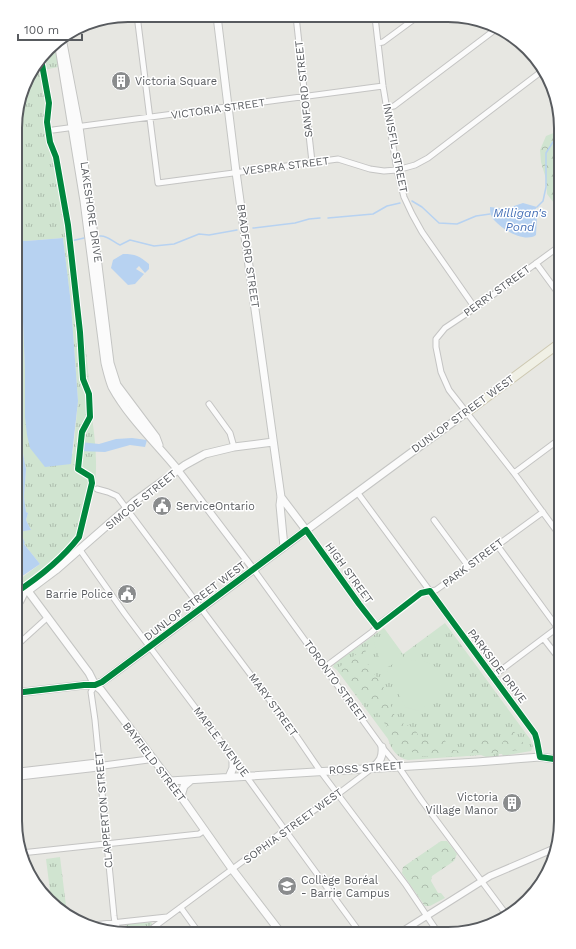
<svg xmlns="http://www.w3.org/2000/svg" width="576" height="949" font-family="'Work Sans',sans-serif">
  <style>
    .grass { fill: url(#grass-tufts) }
    .forest { fill: url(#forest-crowns) }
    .sand { fill: url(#sand-dots) }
    .pitch { fill: #d0e4d0 }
    .water { fill: #b7d2f1 }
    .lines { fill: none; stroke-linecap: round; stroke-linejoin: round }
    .stream { stroke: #b7d2f1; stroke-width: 1.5 }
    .minor-casing { stroke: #c4c4c3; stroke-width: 7 }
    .tertiary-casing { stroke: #c4c4c3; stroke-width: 8 }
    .secondary-casing { stroke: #c4c5c3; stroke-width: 9 }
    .primary-casing { stroke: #cec9b2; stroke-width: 10 }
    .minor { stroke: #fbfbfb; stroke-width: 5 }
    .tertiary { stroke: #fbfbfb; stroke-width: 6 }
    .secondary { stroke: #fbfbfb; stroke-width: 7 }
    .primary { stroke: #f0f0e5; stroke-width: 8 }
    .cycleway-casing { stroke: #fff; stroke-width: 8 }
    .cycleway { stroke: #00873e; stroke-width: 6 }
    .labels { text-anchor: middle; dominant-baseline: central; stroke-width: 3; stroke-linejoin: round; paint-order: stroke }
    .poi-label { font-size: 11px; fill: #585b5f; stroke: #fff; text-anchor: start }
    .street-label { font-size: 11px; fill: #585b5f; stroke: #fff }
    .water-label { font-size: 12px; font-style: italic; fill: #4872b8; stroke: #fff }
    .rim { fill: none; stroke: #585b5f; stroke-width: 2 }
  </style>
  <defs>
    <pattern id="grass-tufts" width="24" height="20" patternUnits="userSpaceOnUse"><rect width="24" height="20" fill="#d0e4d0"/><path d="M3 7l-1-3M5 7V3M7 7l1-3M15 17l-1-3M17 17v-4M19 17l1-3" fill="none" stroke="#acbcac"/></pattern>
    <pattern id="forest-crowns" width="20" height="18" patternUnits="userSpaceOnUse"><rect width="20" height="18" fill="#d0e4d0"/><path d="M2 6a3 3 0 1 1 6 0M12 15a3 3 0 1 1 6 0" fill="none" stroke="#acbcac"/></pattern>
    <pattern id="sand-dots" width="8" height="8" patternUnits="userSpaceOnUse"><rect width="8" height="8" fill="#efecd8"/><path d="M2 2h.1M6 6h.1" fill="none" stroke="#c4c2b2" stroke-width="1.8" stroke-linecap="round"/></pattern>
  </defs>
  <rect width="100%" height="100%" fill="#e7e7e2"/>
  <path class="grass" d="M54 43C55 51 60 59 58 67L44 70 50 106 49 114 52 145 57 154 70 229 79 323H83C86 351 89 379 91 408 93 426 96 444 96 462 97 491 86 524 69 547 58 562 31 581 15 592V583L40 564 24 544 25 543 21 533 24 531 31 530 26 520 28 513 26 512 24 497 26 469 18 427 19 370 17 297 19 294 22 295V297L25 370V417L73 454 78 401 71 304 63 238 26 241 16 240V114L27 78Z
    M445 623 530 739 533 746 531 751 503 756 502 754H499V756L486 757 481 755 408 760C397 758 391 749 388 739L337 670 333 667 334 664 384 628 403 654Z
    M60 857 67 914 59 910 51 899 46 859Z
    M151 922 152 924C145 934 139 933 127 933L124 927 128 924Z"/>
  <path class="forest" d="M561 130V190L558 189 554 197V203L547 194 546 179 541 162 540 150 546 136Z
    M366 647C363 668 375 671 383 686 388 697 392 710 397 721L414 728 420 738 443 736 449 749 464 752 471 751 476 740 486 735 500 746 512 729 528 749 467 756 442 757 418 756 395 740 373 705 338 668Z
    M441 841H447L457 854 454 861 432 876 431 881 438 893H441L445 898 430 906H425L402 873 403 867Z"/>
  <path class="sand" d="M16 126 23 175 16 185Z"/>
  <path class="pitch" d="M387 633 404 658 382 670 377 667 376 663 379 657 374 642Z
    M413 660C429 659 441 670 450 682L431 701 419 711 405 707 387 670Z"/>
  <path class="water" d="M523 203 537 207 534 211 537 216 536 235C525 243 503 230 495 221 491 217 490 213 490 207L505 209Z
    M63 238 71 304 78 401 71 464 45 467 30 448 27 435 25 417V370L22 297V295L19 294 17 297 19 370 18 427 26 469 24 497 26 512 28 513 26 520 31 530 24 531 21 533 25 543 24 544 40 564 15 581 16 240 26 241Z
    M123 254C136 254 139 256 149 264V269L145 273 139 266 136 269 144 274 135 284 128 285 111 268 113 260Z
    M132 438 147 440 145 447 130 445 105 452 79 451 80 442 99 444 116 439Z"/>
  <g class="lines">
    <path class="stream" d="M412 201 422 207 439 223 457 224 476 216 490 214
      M537 207 543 201 546 187V153L553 142 561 137
      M328 218 373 214 387 206 400 203
      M253 228 295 223 309 219 320 218
      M100 236C107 235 113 242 120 245L130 240 154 246 174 244 199 234 209 235 237 230
      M71 241 84 238"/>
    <g class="minor-casing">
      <path id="minor" d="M137 15 158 183 338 159 370 169 384 171 397 170 415 165 428 158 542 71
        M296 16 312 162
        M375 17 383 86 397 170 404 197 412 214 422 232 475 308
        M378 43 383 42 417 17
        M387 107 394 106 496 29
        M53 130 383 86
        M536 263 561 297
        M209 404 230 433 234 447
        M514 473 561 438
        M97 489 108 492 117 496 295 734 321 772 406 885 439 934
        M357 492 535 734 537 741 540 757
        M434 520 468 566
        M306 530 359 604 377 627
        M561 537 514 473 449 390 441 372 436 347V339L445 328 475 308 561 245
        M497 545 557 627
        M80 550 125 614 233 758 285 830 361 934
        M254 570 382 747 398 766 422 801 506 914
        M544 639 561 661
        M15 647 48 617
        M325 667 372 632 383 621 421 593 436 590 543 512
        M492 677 561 625
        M95 685 91 692 95 720 114 916 115 923 121 933
        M21 853 199 834 205 830
        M181 908 199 933
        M93 925 167 917
        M146 933 285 830 338 794 371 769"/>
    </g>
    <g class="tertiary-casing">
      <path id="tertiary" d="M178 470 254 570
        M15 772 93 763 100 766
        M15 777 94 768 100 766 152 759
        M398 934 490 876 553 849"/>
    </g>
    <g class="secondary-casing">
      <path id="secondary" d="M217 16 236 172 281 497 280 505 284 547
        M62 38 79 127 97 257 110 363 117 385 156 437 159 445
        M58 41 84 201 105 363C107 371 109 380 112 387 129 418 156 443 178 470
        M281 497 306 530
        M28 591 89 673 95 685 101 690 170 781 232 869 281 933
        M15 596 28 591 56 570 135 501 185 465 205 454 234 447 273 442
        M15 605 20 601 24 593
        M15 693 84 685H95L102 682C224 592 344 501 467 412
        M372 768C380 762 383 757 382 747
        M229 777 233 768V758
        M170 781 477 762 540 757 561 760
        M181 796 184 786 191 780"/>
    </g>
    <g class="primary-casing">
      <path id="primary" d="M467 412 561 342"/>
    </g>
    <use href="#minor" class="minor"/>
    <use href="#tertiary" class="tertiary"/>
    <use href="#secondary" class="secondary"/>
    <use href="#primary" class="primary"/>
    <g class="cycleway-casing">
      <path id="cycleway" d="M15 593C38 578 62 559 79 537L92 483 91 477 78 469 82 432 90 417 89 394 83 379 80 332 68 225 56 157 50 142 47 122 49 103 41 59
        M15 693 84 685H95L102 682 306 530 359 604 377 627 421 593 430 591 535 734 537 741 540 757 561 760"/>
    </g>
    <use href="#cycleway" class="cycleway"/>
  </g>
  <defs>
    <g id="building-disc" transform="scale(1)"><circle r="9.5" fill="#8a8c8d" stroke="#fff"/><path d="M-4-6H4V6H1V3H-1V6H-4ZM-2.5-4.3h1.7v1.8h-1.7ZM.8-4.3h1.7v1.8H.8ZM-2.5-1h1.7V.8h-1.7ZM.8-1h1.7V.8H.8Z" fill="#fff"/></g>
    <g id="civic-disc" transform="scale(1)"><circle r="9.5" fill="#8a8c8d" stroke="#fff"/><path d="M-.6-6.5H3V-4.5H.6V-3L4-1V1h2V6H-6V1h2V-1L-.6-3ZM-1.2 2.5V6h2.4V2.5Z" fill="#fff"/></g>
    <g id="university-disc" transform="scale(1)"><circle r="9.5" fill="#8a8c8d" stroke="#fff"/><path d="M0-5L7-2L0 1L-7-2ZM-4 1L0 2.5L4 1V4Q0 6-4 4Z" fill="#fff"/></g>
  </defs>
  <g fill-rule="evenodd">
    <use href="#building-disc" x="121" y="81"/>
    <use href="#civic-disc" x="162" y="506"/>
    <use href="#civic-disc" x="127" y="594"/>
    <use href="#building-disc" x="512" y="803"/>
    <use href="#university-disc" x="287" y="886"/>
  </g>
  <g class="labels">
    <g class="poi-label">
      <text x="135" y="81">Victoria Square</text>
      <text x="176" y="506">ServiceOntario</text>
      <text x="113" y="594" text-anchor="end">Barrie Police</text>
      <text x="498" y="797" text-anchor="end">Victoria<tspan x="498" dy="13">Village Manor</tspan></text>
      <text x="301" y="880">Collège Boréal<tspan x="301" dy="13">- Barrie Campus</tspan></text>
    </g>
    <g class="street-label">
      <text transform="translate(304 89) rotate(-96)">SANFORD STREET</text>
      <text transform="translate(218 109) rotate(-8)">VICTORIA STREET</text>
      <text transform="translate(395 148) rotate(79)">INNISFIL STREET</text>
      <text transform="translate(286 166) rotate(-7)">VESPRA STREET</text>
      <text transform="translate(91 212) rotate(82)">LAKESHORE DRIVE</text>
      <text transform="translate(248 256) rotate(82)">BRADFORD STREET</text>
      <text transform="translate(497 291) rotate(-36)">PERRY STREET</text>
      <text transform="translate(463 414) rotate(-36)">DUNLOP STREET WEST</text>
      <text transform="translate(141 500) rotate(-39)">SIMCOE STREET</text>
      <text transform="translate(473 563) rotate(-37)">PARK STREET</text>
      <text transform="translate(349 573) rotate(54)">HIGH STREET</text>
      <text transform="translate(195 601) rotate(-37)">DUNLOP STREET WEST</text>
      <text transform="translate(497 666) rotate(53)">PARKSIDE DRIVE</text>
      <text transform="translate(335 681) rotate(54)">TORONTO STREET</text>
      <text transform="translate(273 705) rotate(54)">MARY STREET</text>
      <text transform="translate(221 742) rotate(53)">MAPLE AVENUE</text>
      <text transform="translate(154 762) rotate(53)">BAYFIELD STREET</text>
      <text transform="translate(366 768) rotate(-4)">ROSS STREET</text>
      <text transform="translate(104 810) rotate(-95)">CLAPPERTON STREET</text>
      <text transform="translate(293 826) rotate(-36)">SOPHIA STREET WEST</text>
    </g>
    <g class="water-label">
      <text x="520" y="213">Milligan's<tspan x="520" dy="14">Pond</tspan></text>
    </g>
  </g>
  <path d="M0 0H576V949H0ZM128 22H448A106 106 0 0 1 554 128V821A106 106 0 0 1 448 927H128A106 106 0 0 1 22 821V128A106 106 0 0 1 128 22Z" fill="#fff" fill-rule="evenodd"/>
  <path class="rim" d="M128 22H448A106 106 0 0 1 554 128V821A106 106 0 0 1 448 927H128A106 106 0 0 1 22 821V128A106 106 0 0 1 128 22Z"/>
  <path d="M18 34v6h64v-6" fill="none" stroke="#585b5f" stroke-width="2"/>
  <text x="24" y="34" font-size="12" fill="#585b5f" stroke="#ffffff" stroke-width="3" paint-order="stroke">100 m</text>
</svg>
